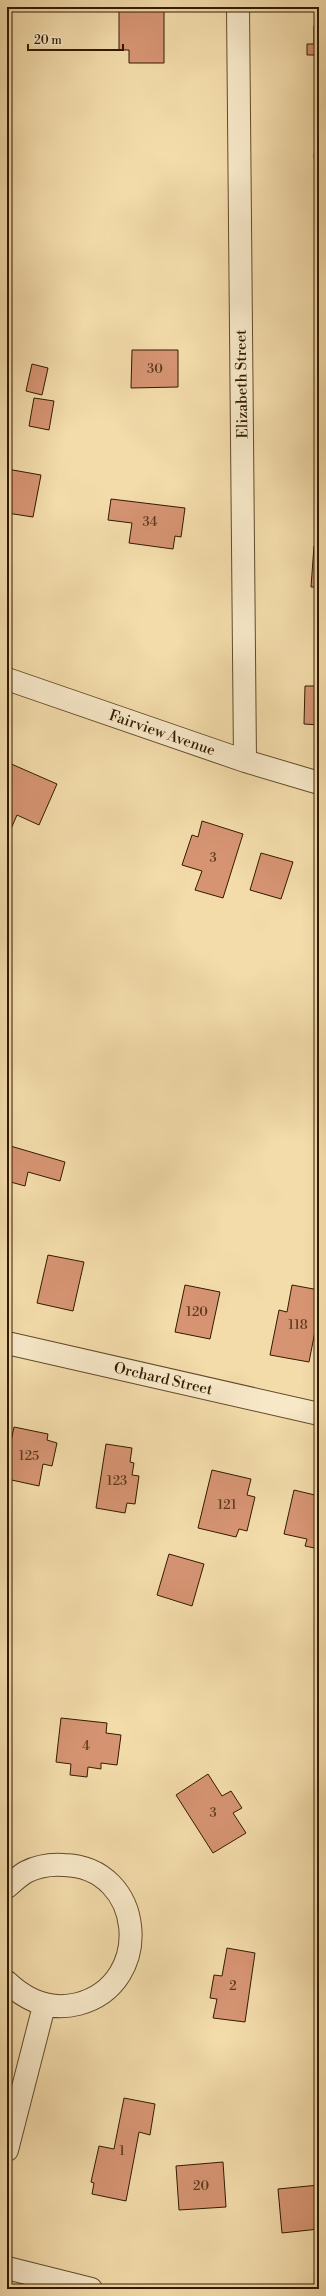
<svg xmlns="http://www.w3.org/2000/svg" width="326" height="2296" font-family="'Libre Bodoni',serif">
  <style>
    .building { fill: #d69473; stroke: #321b00 }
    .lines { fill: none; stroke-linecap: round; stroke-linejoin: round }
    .minor-casing { stroke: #624b2a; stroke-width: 24 }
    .minor { stroke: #f7e8c8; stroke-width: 22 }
    .labels { text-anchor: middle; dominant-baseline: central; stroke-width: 3; stroke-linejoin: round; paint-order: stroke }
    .number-label { font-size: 13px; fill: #5b391d }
    .street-label { font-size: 15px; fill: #321b00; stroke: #f7e8c8 }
  </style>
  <rect width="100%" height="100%" fill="#f3dbaa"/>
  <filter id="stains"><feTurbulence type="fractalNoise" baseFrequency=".005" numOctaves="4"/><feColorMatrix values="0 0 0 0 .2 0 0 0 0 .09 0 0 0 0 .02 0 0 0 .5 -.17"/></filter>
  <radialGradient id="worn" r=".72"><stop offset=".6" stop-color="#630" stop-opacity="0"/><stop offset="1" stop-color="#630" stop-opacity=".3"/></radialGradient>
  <path class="building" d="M119 7H164V63H129V50H119Z
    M314 26H319V80H315V55H307V44H314Z
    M315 148H319V158H314Z
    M132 350H178V387L131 388Z
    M32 364 48 368 42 395 26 391Z
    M34 398 54 401 49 430 29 426Z
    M315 468H319V515H316Z
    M7 469 41 475 33 517 7 513Z
    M111 499 185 508 181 537 175 536 173 549 129 543 132 523 108 520Z
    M314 546H319V587H311Z
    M305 686H319V725L304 724Z
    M9 763 57 784 39 825 17 815 7 838V768Z
    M202 821 243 834 223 898 195 890 202 871 182 865 192 835 198 837Z
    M261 853 293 862 281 899 250 890Z
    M7 1145 65 1162 60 1181 28 1172 25 1186 7 1181Z
    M48 1255 84 1262 73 1311 37 1303Z
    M185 1285 220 1292 210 1339 175 1332Z
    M292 1285 319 1290V1311L309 1362 270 1355 279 1310 287 1312Z
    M14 1427 48 1434 47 1440 57 1443 52 1466 43 1464 39 1486 7 1479V1461Z
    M106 1444 132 1448 130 1462 134 1463 132 1475 139 1476 135 1504 127 1503 125 1513 96 1508Z
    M212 1470 251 1479 247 1495 255 1497 247 1531 239 1529 236 1537 198 1528Z
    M294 1490 319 1496V1549L305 1546 307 1539 284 1534Z
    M169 1554 204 1564 192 1606 157 1595Z
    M61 1718 107 1723 106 1733 121 1735 117 1765 101 1763V1769L88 1767 87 1777 70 1775 71 1764 56 1762Z
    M208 1774 222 1796 231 1791 242 1808 233 1813 246 1833 213 1853 176 1795Z
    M227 1948 255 1953 245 2022 213 2018 217 1999 210 1998 214 1975 222 1976Z
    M124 2098 155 2104 150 2135 139 2132 126 2201 92 2194 94 2183 91 2182 99 2146 114 2149Z
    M223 2162 226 2207 179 2210 176 2166Z
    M319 2185V2229L282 2233 278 2189Z"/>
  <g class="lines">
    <g class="minor-casing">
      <path id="minor" d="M238 7 245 761
        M7 679 245 761 319 783
        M7 1343 319 1414
        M7 1887C13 1882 19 1876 26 1872 38 1866 51 1864 64 1865 145 1867 155 1984 78 2004 50 2011 27 2001 7 1982
        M7 2150 44 2006
        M7 2268 91 2289"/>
    </g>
    <use href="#minor" class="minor"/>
  </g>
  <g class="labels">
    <g class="number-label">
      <text x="155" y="369">30</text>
      <text x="150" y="522">34</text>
      <text x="213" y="858">3</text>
      <text x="197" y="1312">120</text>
      <text x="298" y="1325">118</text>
      <text x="29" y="1456">125</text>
      <text x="117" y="1481">123</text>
      <text x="227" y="1505">121</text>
      <text x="86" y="1746">4</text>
      <text x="213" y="1813">3</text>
      <text x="233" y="1986">2</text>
      <text x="122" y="2151">1</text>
      <text x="201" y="2186">20</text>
    </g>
    <g class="street-label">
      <text transform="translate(242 384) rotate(-91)">Elizabeth Street</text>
      <text transform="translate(162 733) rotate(19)">Fairview Avenue</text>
      <text transform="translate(163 1379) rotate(13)">Orchard Street</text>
    </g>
  </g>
  <rect width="326" height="2296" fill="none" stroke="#f3dbaa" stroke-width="24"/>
  <rect x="8" y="8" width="310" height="2280" fill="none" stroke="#321b00" stroke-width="2"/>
  <rect x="12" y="12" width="302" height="2272" fill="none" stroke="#321b00"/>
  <path d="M28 44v6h95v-6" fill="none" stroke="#321b00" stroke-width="2"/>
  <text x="34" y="44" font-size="12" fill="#321b00" stroke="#f7e8c8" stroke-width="3" paint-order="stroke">20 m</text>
  <rect width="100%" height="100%" filter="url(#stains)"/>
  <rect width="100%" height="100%" fill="url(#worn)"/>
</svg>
